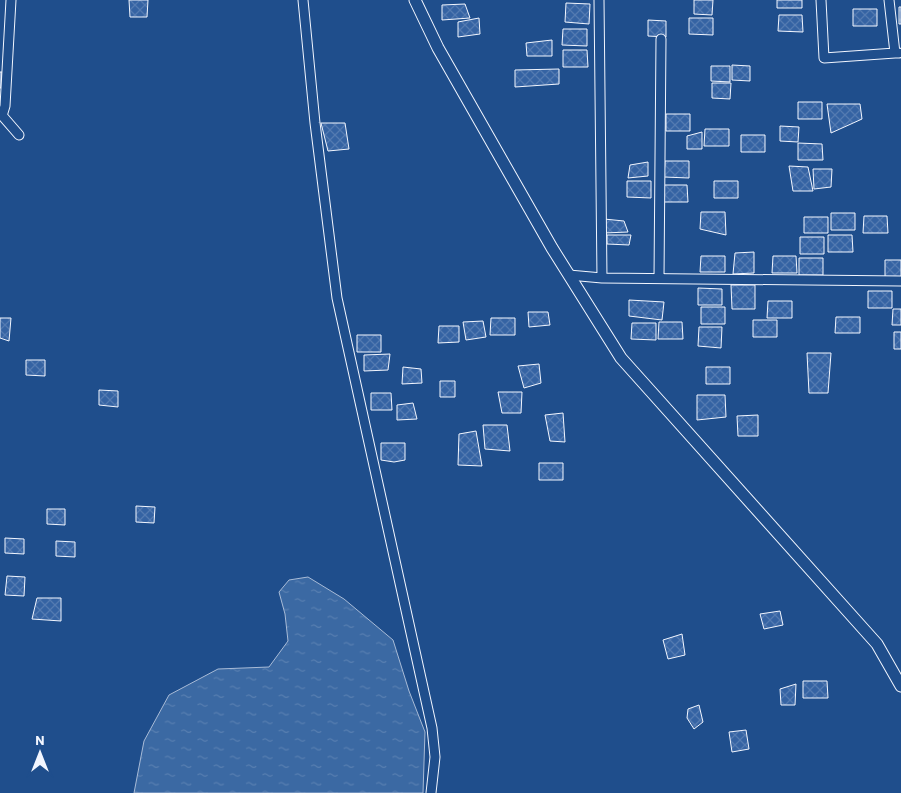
<svg xmlns="http://www.w3.org/2000/svg" width="901" height="793" font-family="Barlow,sans-serif">
  <style>
    .water { fill: url(#water-ripples); stroke: #a8bbd7 }
    .building { fill: url(#building-cross-hatch); stroke: #f2f6ff }
    .lines { fill: none; stroke-linecap: round; stroke-linejoin: round }
    .street-casing { stroke: #f2f6ff; stroke-width: 11 }
    .secondary-casing { stroke: #f2f6ff; stroke-width: 13 }
    .street { stroke: #1f4e8c; stroke-width: 9 }
    .secondary { stroke: #1f4e8c; stroke-width: 11 }
  </style>
  <defs>
    <pattern id="water-ripples" width="26" height="14" patternUnits="userSpaceOnUse" patternTransform="scale(1.25)"><rect width="26" height="14" fill="#3b69a3"/><path d="M2 4q2-2 4 0t4 0M15 11q2-2 4 0t4 0" fill="none" stroke="#587fb1"/></pattern>
    <pattern id="building-cross-hatch" width="8" height="8" patternUnits="userSpaceOnUse" patternTransform="scale(1.25)"><rect width="8" height="8" fill="#3563a3"/><path d="M0 0l8 8M0 8l8-8" fill="none" stroke="#537ab1"/></pattern>
  </defs>
  <rect width="100%" height="100%" fill="#1f4e8c"/>
  <path class="water" d="M308 577 344 599 393 640 409 691 425 732 423 793H134L144 741 169 695 218 669 269 667 288 641 285 614 279 592 289 580Z"/>
  <path class="building" d="M129 0H148L147 17H130Z
    M694 0H713L712 15 694 14Z
    M777 0H802V8H777Z
    M566 3 590 4 589 24 565 22Z
    M465 4 470 18 442 20V5Z
    M899 7H901V24H899Z
    M853 9H877V26H853Z
    M779 15H802L803 32 778 31Z
    M479 18 480 34 458 37V22Z
    M689 18H713V35L689 34Z
    M648 20 666 21V37L648 36Z
    M563 29H587V46L562 45Z
    M552 40V56H527L526 43Z
    M563 50H587L588 67H563Z
    M732 65 750 66V81L732 80Z
    M711 66H730V82L711 81Z
    M559 69V84L515 87V70Z
    M0 72H2L1 88H0Z
    M712 83H731L730 99 712 98Z
    M798 102H822V119H798Z
    M827 104H860L862 119 831 133Z
    M666 114H690V131H666Z
    M321 123H345L349 149 328 151Z
    M780 126 799 127 798 142 780 141Z
    M705 129H729V146H704Z
    M702 132V149H687V136Z
    M741 135H765V152H741Z
    M798 143 822 144 823 160H798Z
    M665 161H689V178L664 177Z
    M648 162V176L628 178 630 165Z
    M789 166 808 167 813 191H793Z
    M813 169H832L831 187 814 189Z
    M627 181H651V198L627 197Z
    M714 181H738V198H714Z
    M663 185H687L688 202H663Z
    M701 212H725L726 235 700 229Z
    M831 213H855V230H831Z
    M864 216H887L888 233H863Z
    M804 217H828V233H804Z
    M604 219 624 221 628 232 604 233Z
    M607 235H631L629 245 607 244Z
    M828 235H852L853 252H828Z
    M800 237H824V254H800Z
    M754 252V273L733 274 735 253Z
    M701 256H725V272H700Z
    M773 256H796L797 273H772Z
    M799 258H823V275H799Z
    M885 260H901V277H885Z
    M731 285H755V309H732Z
    M698 288 722 289V305H698Z
    M868 291H892V308H868Z
    M629 300 664 302 662 320 629 316Z
    M768 301H792V318H767Z
    M701 307H725V324H701Z
    M893 309H901V325H892Z
    M528 312H548L550 325 529 327Z
    M836 317H860V333H835Z
    M0 318H11L9 341 0 338Z
    M491 318H515V335H490Z
    M753 320H777V337H753Z
    M483 321 486 337 466 340 463 322Z
    M659 322H682L683 339H658Z
    M632 323H656V340L631 339Z
    M439 326H459V342L438 343Z
    M699 327H722L721 348 698 346Z
    M894 332H901V349H894Z
    M357 335H381V352H357Z
    M807 353H831L828 393H809Z
    M390 354 388 370 364 371V355Z
    M26 360H45V376L26 375Z
    M539 364 541 383 524 388 518 366Z
    M403 367 421 369 422 383 402 384Z
    M706 367H730V384H706Z
    M440 381H455V397H440Z
    M99 390 118 391V407L99 405Z
    M498 392H522L521 413H502Z
    M371 393H391L392 410H371Z
    M697 395H725L726 417 697 420Z
    M413 403 417 419 397 420V405Z
    M563 413 565 442 550 441 545 415Z
    M758 415V436H738L737 416Z
    M483 425H507L510 451 485 449Z
    M476 431 482 466 458 465 459 434Z
    M381 443H405V460L394 462 381 460Z
    M539 463H563V480H539Z
    M136 506 155 507 154 523 136 522Z
    M47 509H65V525L47 524Z
    M5 538 24 539V554L5 553Z
    M56 541 75 542V557L56 556Z
    M7 576 25 577 24 596 5 595Z
    M37 598H61V621L32 619Z
    M780 611 783 625 764 629 760 614Z
    M682 634 685 655 668 659 663 640Z
    M803 681H827L828 698H803Z
    M796 684 795 705H781L780 689Z
    M699 705 703 722 694 729 687 718 688 709Z
    M746 730 749 749 732 752 729 732Z"/>
  <g class="lines">
    <g class="street-casing">
      <path id="street" d="M303 0 315 123 337 298 432 728 435 757 431 793
        M599 0 602 278
        M821 0 824 58 895 53
        M889 0 895 53H899
        M0 113 19 135
        M2 116 5 106 11 0
        M569 275 602 278 901 281
        M659 278 661 39"/>
    </g>
    <g class="secondary-casing">
      <path id="secondary" d="M415 0 438 48 552 248 621 358 877 644 901 686"/>
    </g>
    <use href="#street" class="street"/>
    <use href="#secondary" class="secondary"/>
  </g>
  <g transform="translate(40 753)" stroke="#1f4e8c" stroke-width="4" paint-order="stroke">
  <path d="M0-4L9 19L0 12L-9 19Z" fill="#f2f6ff"/>
  <text y="-8" font-size="14" font-weight="bold" text-anchor="middle" fill="#f2f6ff">N</text>
  </g>
</svg>
